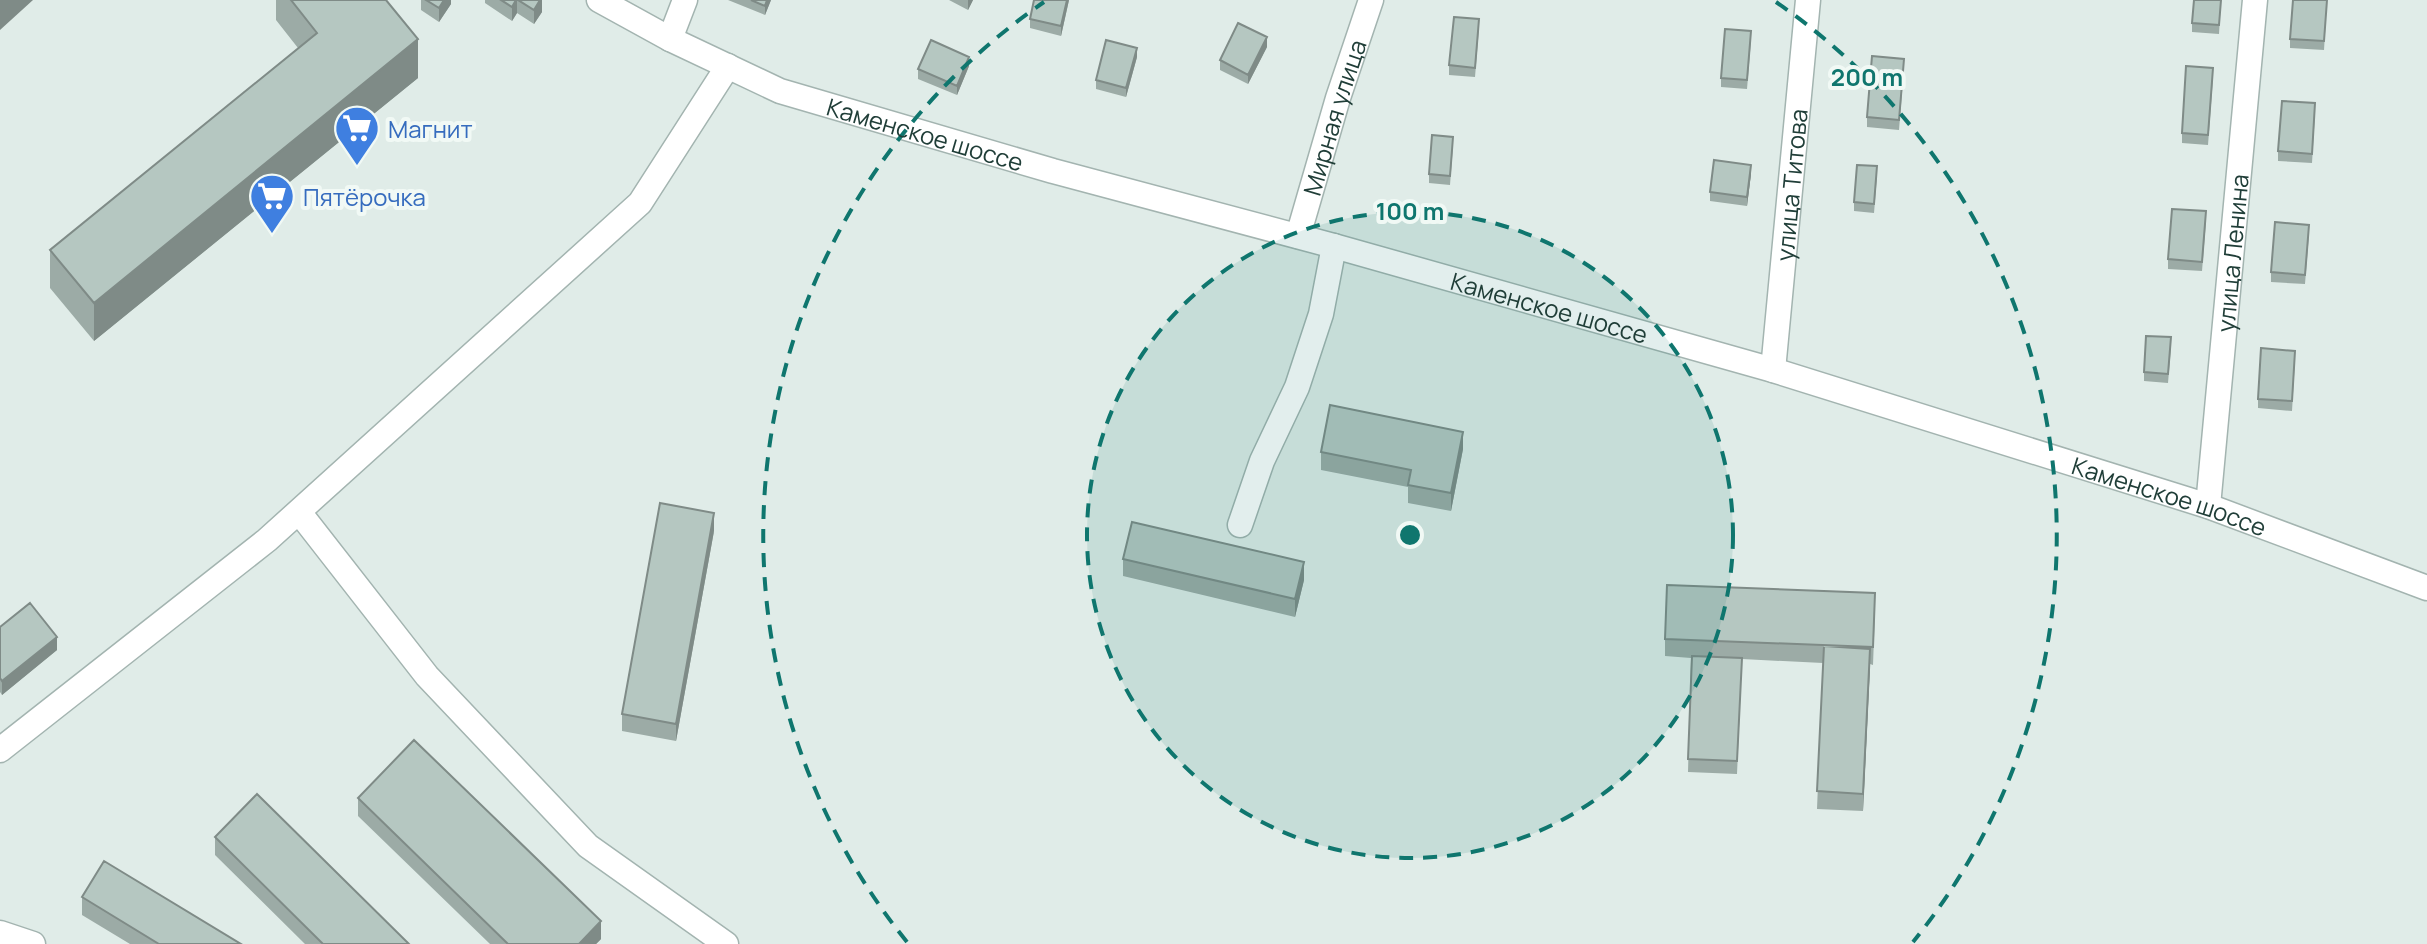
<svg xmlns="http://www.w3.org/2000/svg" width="2427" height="944" font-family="Manrope,sans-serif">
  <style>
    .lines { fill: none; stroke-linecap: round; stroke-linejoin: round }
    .minor-casing { stroke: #a3b4b0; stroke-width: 27 }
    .minor { stroke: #fff; stroke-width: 24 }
    .wall { fill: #9caba6 }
    .shaded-wall { fill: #7f8b87 }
    .building { fill: #b5c7c1; stroke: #7f8b87; stroke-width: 2 }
    .ring { fill: none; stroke: #0f766e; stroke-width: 4; stroke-dasharray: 14 10 }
    .labels { text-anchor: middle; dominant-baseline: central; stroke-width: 8; stroke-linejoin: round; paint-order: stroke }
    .street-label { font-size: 24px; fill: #203e38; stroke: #f1f9f5 }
    .shop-label { font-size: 24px; fill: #366cbe; stroke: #f1f9f5; text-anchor: start }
    .centre { fill: #0f766e; stroke: #f1f9f5; stroke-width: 4 }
    .ring-label { font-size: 24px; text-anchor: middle; font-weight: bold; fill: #0f766e; stroke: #f1f9f5; stroke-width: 8; stroke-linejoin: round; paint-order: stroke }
  </style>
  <rect width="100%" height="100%" fill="#e0ece8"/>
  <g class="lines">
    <g class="minor-casing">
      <g id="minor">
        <path id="s1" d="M599 0 670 39 780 91 1053 171 1334 246 1773 370 2208 506 2427 588"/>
        <path d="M670 39 685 0"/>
        <path id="s2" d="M1298 236 1338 98 1371 0"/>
        <path id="s3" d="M1773 370 1808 0"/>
        <path id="s4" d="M2208 506 2255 0"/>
        <path d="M299 512 427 676 588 846 726 944"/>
        <path d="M1240 525 1262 461 1297 387 1321 314 1334 246"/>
        <path d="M0 750 267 540 640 203 728 66"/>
        <path d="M0 933 33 944"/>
      </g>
    </g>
    <use href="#minor" class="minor"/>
  </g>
  <path class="wall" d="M276 0H386L418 78 94 341 50 288V250L298 48 276 20Z
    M421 0H451V4L439 22 421 10Z
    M485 0H542V12L534 24 517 13 512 21 485 3Z
    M728 0H771L765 15Z
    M949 0H973L968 10Z
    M1069 0 1061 36 1030 28V19Z
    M2221 0 2219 34 2192 32V23Z
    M2327 0 2324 50 2290 48V39Z
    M1479 28 1475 77 1449 75V65Z
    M1751 40 1747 89 1721 87V78Z
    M1267 47 1248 84 1220 70V60Z
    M1137 57 1126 97 1096 89V80Z
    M969 66 957 95 918 79V69Z
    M1904 68 1899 130 1867 127V117Z
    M2213 78 2208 145 2182 143V133Z
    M2315 113 2312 163 2278 161V151Z
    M1453 146 1450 185 1429 183V174Z
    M1751 174 1747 206 1710 201V192Z
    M1877 176 1874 213 1854 211V202Z
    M2206 221 2202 271 2168 269V259Z
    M2309 234 2305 284 2271 282V272Z
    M2171 347 2168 383 2144 381V372Z
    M2295 360 2292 411 2258 408V399Z
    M1463 449 1451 511 1408 503V487L1321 470V452Z
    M714 531 676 741 622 731V714Z
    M1123 559 1304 580 1295 617 1123 576Z
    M1875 611 1873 665 1870 664 1863 811 1817 809 1823 663 1742 659 1737 774 1688 772 1691 658 1665 656V639Z
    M0 627 57 650 2 695 0 692Z
    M358 798 601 939 596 944H490L358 816Z
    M215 837 409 944H305L215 855Z
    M82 897 241 944H130L82 915Z"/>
  <path class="shaded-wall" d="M0 0H33L0 30Z
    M444 0H451V4L439 22V8Z
    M517 0V13L512 21V7Z
    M540 0H542V12L534 24V10Z
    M767 0H771L765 15V6Z
    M968 0H973L968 10Z
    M1067 0H1069L1061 36V26Z
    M1267 37V47L1248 84V75Z
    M418 39V78L94 341V303Z
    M1137 48V57L1126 97V88Z
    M969 57V66L957 95V86Z
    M1751 165V174L1747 206V197Z
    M1463 432V449L1451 511V493Z
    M714 513V531L676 741V724Z
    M1304 562V580L1295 617V599Z
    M57 637V650L2 695V681Z
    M1870 649V667L1863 811V794Z
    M601 921V939L596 944H579Z"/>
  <path class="building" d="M291 0H386L418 39 94 303 50 250 317 33Z
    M426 0H444L439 8Z
    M501 0H516L512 7Z
    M518 0H540L534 10Z
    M751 0H767L765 6Z
    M1034 0H1067L1061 26 1030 19Z
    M2194 0H2221L2219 25 2192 23Z
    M2293 0H2327L2324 41 2290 39Z
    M1454 17 1479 19 1475 68 1449 65Z
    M1238 23 1267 37 1248 75 1220 60Z
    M1725 29 1751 31 1747 80 1721 78Z
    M931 40 969 57 957 86 918 69Z
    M1106 40 1137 48 1126 88 1096 80Z
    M1872 56 1904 59 1899 120 1867 117Z
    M2186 66 2213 68 2208 135 2182 133Z
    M2282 101 2315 103 2312 154 2278 151Z
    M1432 135 1453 137 1450 176 1429 174Z
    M1714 160 1751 165 1747 197 1710 192Z
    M1857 165 1877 166 1874 204 1854 202Z
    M2172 209 2206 211 2202 262 2168 259Z
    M2275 222 2309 225 2305 275 2271 272Z
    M2146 336 2171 337 2168 374 2144 372Z
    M2261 348 2295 351 2292 401 2258 399Z
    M1330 405 1463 432 1451 493 1408 485 1411 470 1321 452Z
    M660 503 714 513 676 724 622 714Z
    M1132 522 1304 562 1295 599 1123 559Z
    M1667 585 1875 593 1873 647 1665 639Z
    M30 603 57 637 2 681 0 678V627Z
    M1824 646 1870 649 1863 794 1817 791Z
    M1692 656 1742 658 1737 761 1688 759Z
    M414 740 601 921 579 944H508L358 798Z
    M257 794 409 944H323L215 837Z
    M104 861 241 944H159L82 897Z"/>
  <circle cx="1410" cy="535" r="323" fill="#0f766e" fill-opacity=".12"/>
  <g class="ring">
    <circle cx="1410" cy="535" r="323"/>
    <path d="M907 942A647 647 0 0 1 1044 2M1776 2A647 647 0 0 1 1913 942"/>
  </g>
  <defs>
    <g id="supermarket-pin" transform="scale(2.3)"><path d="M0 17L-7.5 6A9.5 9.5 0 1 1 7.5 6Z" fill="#3f7fe0" stroke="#f1f9f5"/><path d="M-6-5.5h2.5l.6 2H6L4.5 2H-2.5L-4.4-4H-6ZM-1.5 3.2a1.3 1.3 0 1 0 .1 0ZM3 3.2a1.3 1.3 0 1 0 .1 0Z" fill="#fff"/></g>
  </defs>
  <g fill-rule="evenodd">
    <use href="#supermarket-pin" x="357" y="128"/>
    <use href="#supermarket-pin" x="272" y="196"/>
  </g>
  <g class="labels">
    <g class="street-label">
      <text stroke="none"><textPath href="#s2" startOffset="124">Мирная улица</textPath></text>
      <text stroke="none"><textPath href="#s1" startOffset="354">Каменское шоссе</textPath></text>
      <text stroke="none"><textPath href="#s3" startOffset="186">улица Титова</textPath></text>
      <text stroke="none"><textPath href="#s4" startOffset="254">улица Ленина</textPath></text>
      <text stroke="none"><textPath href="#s1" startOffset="1002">Каменское шоссе</textPath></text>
      <text stroke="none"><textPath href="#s1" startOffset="1650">Каменское шоссе</textPath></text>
    </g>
    <g class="shop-label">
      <text x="388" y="128">Магнит</text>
      <text x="303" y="196">Пятёрочка</text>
    </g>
  </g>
  <circle cx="1410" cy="535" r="12" class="centre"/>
  <g class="ring-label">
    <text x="1867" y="86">200 m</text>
    <text x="1410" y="220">100 m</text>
  </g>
</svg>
